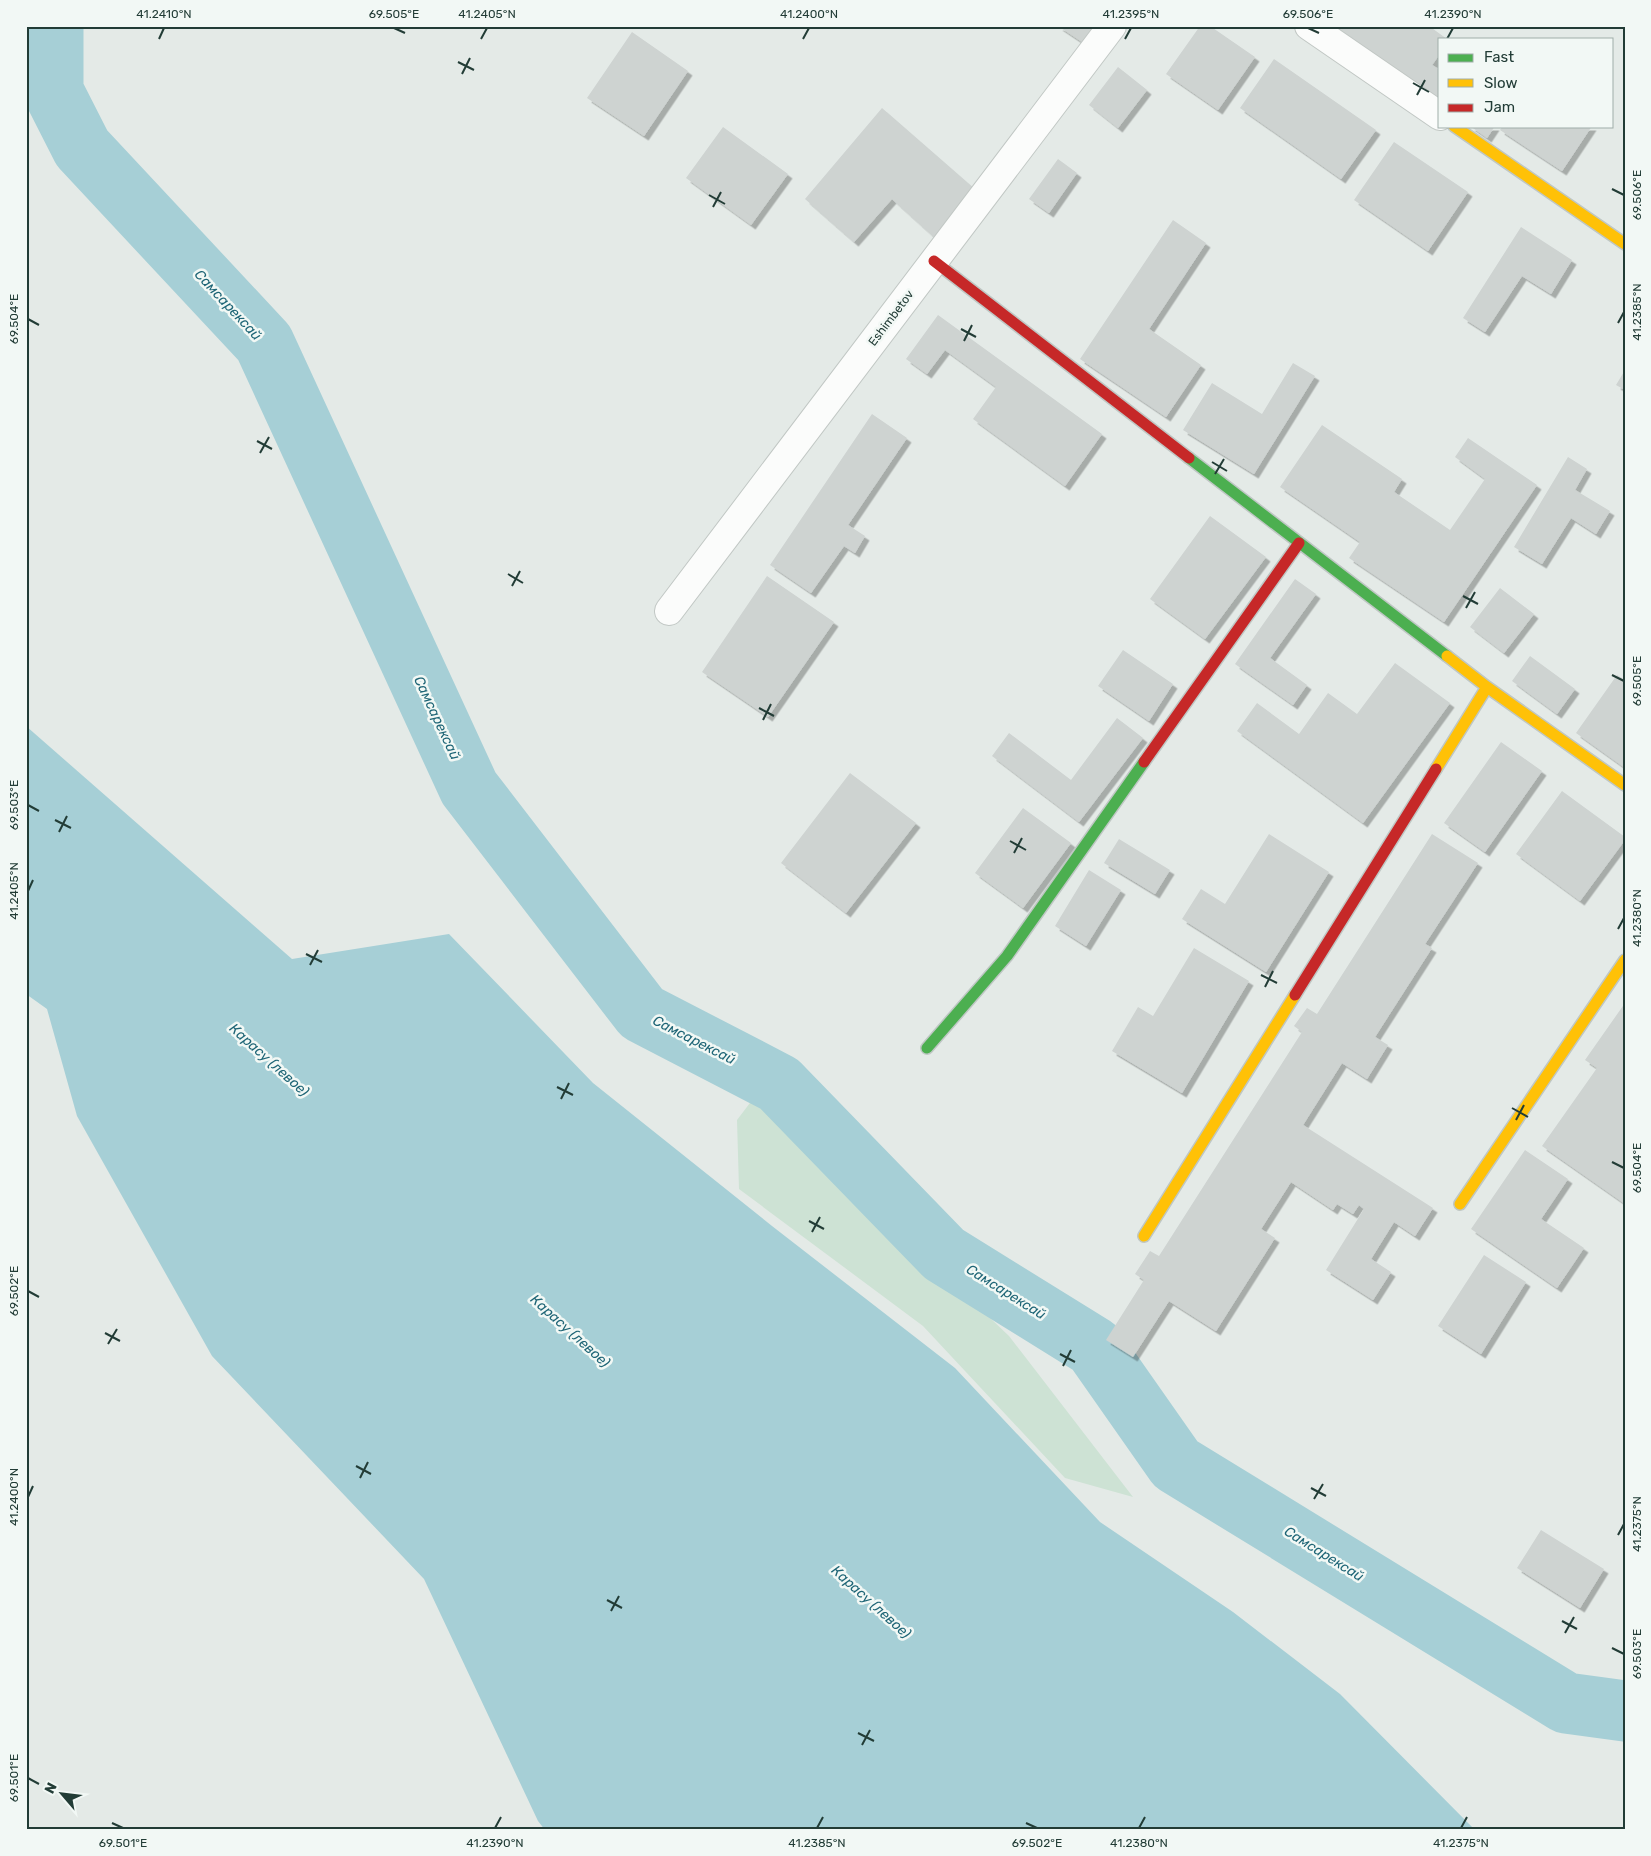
<svg xmlns="http://www.w3.org/2000/svg" width="1651" height="1856" font-family="Rubik,sans-serif">
  <style>
    .green { fill: #cde2d4 }
    .water { fill: #a6cfd6 }
    .lines { fill: none; stroke-linecap: round; stroke-linejoin: round }
    .river { stroke: #a6cfd6; stroke-width: 61 }
    .building { fill: #ced3d1; filter: url(#shadow) }
    .street-casing { stroke: #c1c7c4; stroke-width: 30 }
    .fast-casing { stroke: #bfc7c4; stroke-width: 14 }
    .slow-casing { stroke: #bfc7c4; stroke-width: 14 }
    .jam-casing { stroke: #bfc7c4; stroke-width: 14 }
    .street { stroke: #fbfcfb; stroke-width: 28 }
    .fast { stroke: #4caf50; stroke-width: 11 }
    .slow { stroke: #ffc107; stroke-width: 11 }
    .jam { stroke: #c62828; stroke-width: 11 }
    .ticks { fill: none; stroke: #223c36; stroke-width: 2 }
    .labels { text-anchor: middle; dominant-baseline: central; stroke-width: 5; stroke-linejoin: round; paint-order: stroke }
    .street-label { font-size: 12px; fill: #223c36; stroke: #f2f8f5 }
    .water-label { font-size: 14px; font-style: italic; fill: #1e6576; stroke: #f2f8f5 }
    .neatline { fill: none; stroke: #223c36; stroke-width: 2 }
    .ticks-label { font-size: 12px; text-anchor: middle; fill: #223c36 }
  </style>
  <defs>
    <filter id="shadow"><feDropShadow dx="4.5" dy="4.5" stdDeviation="0" flood-color="#0004"/></filter>
  </defs>
  <rect width="100%" height="100%" fill="#e4eae7"/>
  <path class="green" d="M756 1095 1009 1336 1133 1497 1065 1478 923 1326 739 1189 737 1120Z"/>
  <path class="water" d="M26 726 292 959 449 934 593 1083 772 1226 955 1368 1100 1522 1233 1612 1340 1694 1475 1830H545L538 1821 424 1579 212 1356 77 1116 47 1009 26 994Z"/>
  <g class="lines">
    <path class="river" d="M53 26V91L82 148 264 343 469 788 642 1013 779 1084 944 1254 1094 1347 1176 1464 1566 1703 1625 1711"/>
  </g>
  <path class="building" d="M1058 26H1097L1085 44Z
    M1200 26H1210L1255 57 1218 110 1166 74Z
    M1337 26H1429L1447 39H1440V54L1432 65 1440 70V106L1333 32Z
    M632 32 688 71 644 136 587 98Z
    M1274 59 1376 130 1341 179 1240 108Z
    M1118 67 1147 90 1118 128 1089 105Z
    M882 108 976 190 934 237 892 199 854 242 805 199Z
    M1470 126H1495L1487 138Z
    M1503 126H1592L1562 171 1500 130Z
    M723 127 788 174 751 225 686 178Z
    M1394 142 1468 192 1428 251 1354 200Z
    M1058 159 1077 173 1049 213 1029 199Z
    M1173 220 1206 243 1149 329 1201 365 1166 417 1080 359Z
    M1521 227 1572 260 1551 294 1522 276 1485 332 1463 318Z
    M938 315 1102 434 1065 486 973 419 996 387 945 350 927 374 906 359Z
    M1293 363 1315 376 1254 474 1183 430 1212 383 1262 414Z
    M1625 370V390L1616 385Z
    M872 414 907 438 848 525 865 536 855 553 844 546 811 593 770 565Z
    M1322 425 1402 479 1394 492 1450 530 1485 479 1455 457 1468 438 1537 485 1444 622 1349 558 1360 542 1280 487Z
    M1568 457 1587 469 1575 490 1610 511 1596 534 1571 518 1542 564 1514 547Z
    M1210 516 1266 557 1205 639 1150 599Z
    M767 576 834 622 768 717 702 672Z
    M1295 579 1316 594 1270 658 1307 685 1293 705 1235 664Z
    M1500 588 1534 614 1504 653 1470 627Z
    M1123 650 1173 684 1149 721 1098 686Z
    M1530 656 1575 689 1557 714 1512 681Z
    M1395 663 1450 703 1363 823 1237 731 1257 703 1299 734 1328 693 1357 714Z
    M1617 675 1625 680V768L1576 733Z
    M1117 718 1143 738 1079 822 992 756 1009 733 1071 780Z
    M1501 742 1542 771 1485 852 1444 823Z
    M850 773 916 823 846 913 781 863Z
    M1562 791 1625 837V840L1580 901 1516 854Z
    M1023 808 1071 843 1023 908 975 873Z
    M1269 834 1329 872 1266 972 1182 919 1201 889 1225 904Z
    M1432 834 1478 863 1425 944 1432 948 1375 1037 1388 1045 1367 1079 1342 1063 1303 1125 1433 1208 1415 1236 1394 1222 1371 1259 1391 1272 1373 1300 1326 1270 1364 1209 1359 1205 1353 1214 1337 1204 1333 1210 1291 1182 1261 1229 1275 1238 1216 1331 1169 1301 1133 1357 1106 1340 1144 1280 1135 1274 1150 1251 1159 1256 1302 1032 1294 1026 1307 1008 1317 1014Z
    M1119 839 1170 870 1155 894 1104 863Z
    M1089 870 1121 890 1086 946 1055 926Z
    M1194 948 1249 981 1182 1093 1112 1051 1138 1007 1153 1016Z
    M1625 1003 1624 1160 1625 1204 1542 1146 1597 1068 1585 1060Z
    M1525 1150 1568 1179 1541 1219 1584 1248 1557 1288 1471 1229Z
    M1484 1255 1526 1282 1481 1354 1438 1326Z
    M1541 1530 1604 1569 1580 1608 1517 1568Z"/>
  <g class="lines">
    <g class="street-casing">
      <path id="street" d="M1309 26 1440 116
        M669 611 1112 26"/>
    </g>
    <g class="fast-casing">
      <path id="fast" d="M1189 458 1447 656
        M927 1048 1007 956 1144 762"/>
    </g>
    <g class="slow-casing">
      <path id="slow" d="M1454 126 1625 244
        M1447 656 1487 687 1625 785
        M1436 769 1487 687
        M1460 1204 1625 960
        M1144 1236 1295 995"/>
    </g>
    <g class="jam-casing">
      <path id="jam" d="M934 261 1189 458
        M1144 762 1299 543
        M1295 995 1436 769"/>
    </g>
    <use href="#street" class="street"/>
    <use href="#fast" class="fast"/>
    <use href="#slow" class="slow"/>
    <use href="#jam" class="jam"/>
  </g>
  <path class="ticks" d="M394 28 405 33M1308 28 1319 33M159 39 164 28M481 39 487 28M803 39 809 28M1125 39 1131 28M1447 39 1453 28M458 62 474 70M462 74 470 58M1413 83 1429 92M1417 95 1425 80M1612 189 1624 195M709 195 725 204M713 207 721 192M28 319 39 325M1618 323 1624 312M961 329 976 337M964 341 972 325M257 441 272 449M260 453 269 437M1212 462 1227 471M1215 474 1224 459M508 574 523 583M512 586 520 571M1463 596 1478 604M1466 608 1475 592M1612 675 1624 681M759 708 774 716M763 720 771 704M28 805 39 811M55 820 71 828M59 832 67 816M1010 841 1026 850M1014 853 1022 838M28 891 33 880M1618 929 1624 918M306 954 322 962M310 965 318 950M1261 975 1277 983M1265 987 1273 971M557 1087 573 1095M561 1099 569 1083M1512 1108 1528 1117M1516 1120 1524 1105M1612 1162 1624 1168M809 1221 824 1229M812 1232 820 1217M28 1291 39 1297M105 1333 120 1341M108 1344 117 1329M1060 1354 1075 1362M1063 1366 1071 1350M356 1466 371 1474M360 1478 368 1462M1311 1488 1326 1496M28 1497 33 1486M1314 1499 1323 1484M1618 1535 1624 1524M607 1600 622 1608M611 1611 619 1596M1562 1621 1577 1629M1565 1633 1574 1617M1612 1648 1624 1654M858 1733 874 1741M862 1745 870 1730M28 1778 39 1784M112 1823 123 1828M1026 1823 1037 1828M495 1828 501 1817M817 1828 823 1817M1139 1828 1145 1817M1461 1828 1467 1817"/>
  <g class="labels">
    <g class="street-label">
      <text transform="translate(891 318) rotate(-53)">Eshimbetov</text>
    </g>
    <g class="water-label">
      <text transform="translate(228 305) rotate(47)">Самсарексай</text>
      <text transform="translate(437 718) rotate(65)">Самсарексай</text>
      <text transform="translate(694 1040) rotate(27)">Самсарексай</text>
      <text transform="translate(269 1060) rotate(42)">Карасу (левое)</text>
      <text transform="translate(1006 1292) rotate(32)">Самсарексай</text>
      <text transform="translate(570 1331) rotate(42)">Карасу (левое)</text>
      <text transform="translate(1324 1554) rotate(32)">Самсарексай</text>
      <text transform="translate(871 1602) rotate(42)">Карасу (левое)</text>
    </g>
  </g>
  <rect width="1651" height="1856" fill="none" stroke="#f2f8f5" stroke-width="55"/>
  <rect x="1438" y="38" width="175" height="90" fill="#f2f8f5" stroke="#9fada9"/>
  <rect x="1448" y="54" width="25" height="8" fill="#4caf50" stroke="#9fada9"/>
  <text x="1484" y="62" font-size="15" fill="#223c36">Fast</text>
  <rect x="1448" y="79" width="25" height="8" fill="#ffc107" stroke="#9fada9"/>
  <text x="1484" y="88" font-size="15" fill="#223c36">Slow</text>
  <rect x="1448" y="104" width="25" height="8" fill="#c62828" stroke="#9fada9"/>
  <text x="1484" y="112" font-size="15" fill="#223c36">Jam</text>
  <g transform="translate(62 1794) rotate(298)" stroke="#f2f8f5" stroke-width="4" paint-order="stroke">
  <path d="M0-4L9 19L0 12L-9 19Z" fill="#223c36"/>
  <text y="-8" font-size="14" font-weight="bold" text-anchor="middle" fill="#223c36">N</text>
  </g>
  <rect x="28" y="28" width="1596" height="1800" class="neatline"/>
  <g class="ticks-label">
    <text x="164" y="18">41.2410°N</text>
    <text x="394" y="18">69.505°E</text>
    <text x="487" y="18">41.2405°N</text>
    <text x="809" y="18">41.2400°N</text>
    <text x="1131" y="18">41.2395°N</text>
    <text x="1308" y="18">69.506°E</text>
    <text x="1453" y="18">41.2390°N</text>
    <text transform="translate(1637 195) rotate(-90)" y="4">69.506°E</text>
    <text transform="translate(1637 312) rotate(-90)" y="4">41.2385°N</text>
    <text transform="translate(14 319) rotate(-90)" y="4">69.504°E</text>
    <text transform="translate(1637 681) rotate(-90)" y="4">69.505°E</text>
    <text transform="translate(14 805) rotate(-90)" y="4">69.503°E</text>
    <text transform="translate(14 891) rotate(-90)" y="4">41.2405°N</text>
    <text transform="translate(1637 918) rotate(-90)" y="4">41.2380°N</text>
    <text transform="translate(1637 1168) rotate(-90)" y="4">69.504°E</text>
    <text transform="translate(14 1291) rotate(-90)" y="4">69.502°E</text>
    <text transform="translate(14 1497) rotate(-90)" y="4">41.2400°N</text>
    <text transform="translate(1637 1524) rotate(-90)" y="4">41.2375°N</text>
    <text transform="translate(1637 1654) rotate(-90)" y="4">69.503°E</text>
    <text transform="translate(14 1778) rotate(-90)" y="4">69.501°E</text>
    <text x="123" y="1847">69.501°E</text>
    <text x="495" y="1847">41.2390°N</text>
    <text x="817" y="1847">41.2385°N</text>
    <text x="1037" y="1847">69.502°E</text>
    <text x="1139" y="1847">41.2380°N</text>
    <text x="1461" y="1847">41.2375°N</text>
  </g>
</svg>
